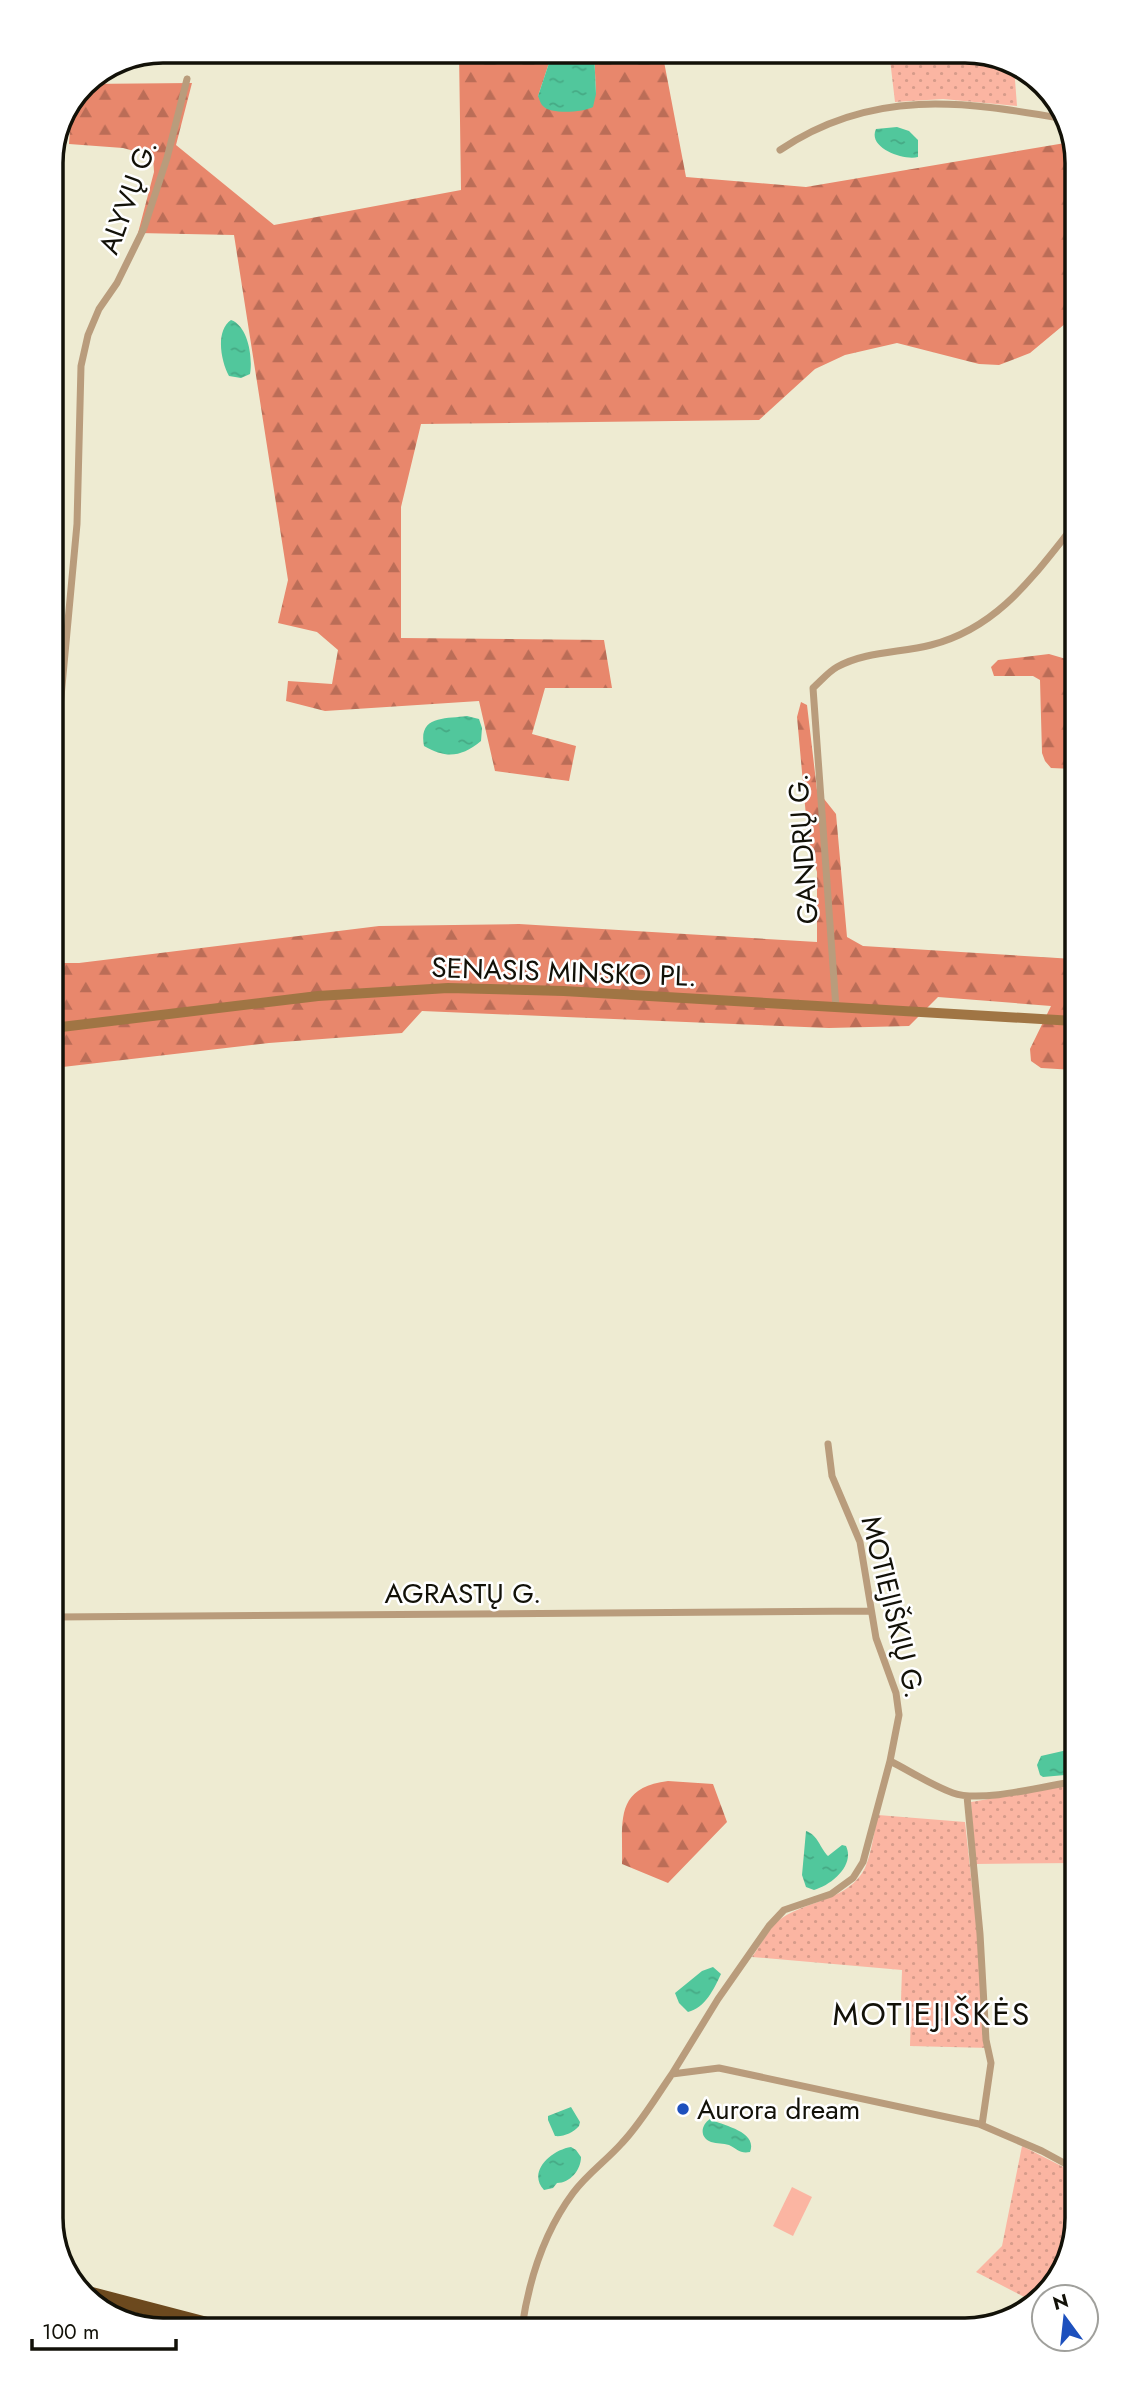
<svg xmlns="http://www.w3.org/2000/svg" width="1128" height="2381" font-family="Jost,sans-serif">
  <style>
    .grass { fill: url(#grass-dots) }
    .forest { fill: url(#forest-firs) }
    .pitch { fill: #fbb5a2 }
    .water { fill: url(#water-ripples) }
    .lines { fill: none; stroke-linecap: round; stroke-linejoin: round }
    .street { stroke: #b99c7c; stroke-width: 7 }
    .secondary { stroke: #a07544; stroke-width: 10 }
    .highway { stroke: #6c491e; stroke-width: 14 }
    .poi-dot { fill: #1d50bd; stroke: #fff; stroke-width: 2.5 }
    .labels { text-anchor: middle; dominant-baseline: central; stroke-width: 5; stroke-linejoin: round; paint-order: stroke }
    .street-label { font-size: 28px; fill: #121108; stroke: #fff }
    .poi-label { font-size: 28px; fill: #121108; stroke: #fff; text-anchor: start }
    .quarter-label { font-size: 32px; letter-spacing: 2px; fill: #121108; stroke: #fff }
    .rim { fill: none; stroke: #121108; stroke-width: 3.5 }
  </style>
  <defs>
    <pattern id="grass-dots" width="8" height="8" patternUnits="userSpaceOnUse" patternTransform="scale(1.75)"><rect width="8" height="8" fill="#fbb5a2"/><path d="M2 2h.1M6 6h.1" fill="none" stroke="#d69b8a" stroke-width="1.8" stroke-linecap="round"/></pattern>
    <pattern id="forest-firs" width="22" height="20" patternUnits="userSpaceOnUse" patternTransform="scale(1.75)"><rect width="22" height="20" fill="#e8876c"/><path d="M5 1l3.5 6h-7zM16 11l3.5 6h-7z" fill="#bb6d57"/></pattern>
    <pattern id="water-ripples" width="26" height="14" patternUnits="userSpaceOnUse" patternTransform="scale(1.75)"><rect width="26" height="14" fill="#51c79c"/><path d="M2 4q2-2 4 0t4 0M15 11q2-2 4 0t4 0" fill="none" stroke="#46aa85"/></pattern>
  </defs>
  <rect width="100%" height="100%" fill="#eeebd2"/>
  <path class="grass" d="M889 51H973L1014 67 1017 106 943 99 895 102Z
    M1076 1784V1863L975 1864 971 1802Z
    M878 1815 965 1822 990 2048 910 2046 911 2010 901 2000 902 1970 752 1957C761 1945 770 1926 782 1918 809 1900 849 1900 865 1868 872 1852 874 1831 878 1815Z
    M1022 2146 1077 2174V2218L1058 2281 1032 2301 976 2272 1002 2246Z"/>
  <path class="forest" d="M459 51H553L538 96 596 94 594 51H662L686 177 806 187 1071 142 1072 318 1030 353 999 365 979 364 897 343 845 355 815 369 759 420 421 424 401 507V638L604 640 612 688H545L532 734 576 746 569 781 495 771 479 701 325 711 286 701 288 681 332 684 338 650 317 632 278 623 288 580 234 235 138 233 154 172 153 156 123 148 69 144 70 129H63L84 84 192 83 176 145 274 225 461 190Z
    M1049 654 1073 661V769L1051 768 1045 761 1042 753 1040 680 1033 676H994L991 667 998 660Z
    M801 702 807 705 817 790 836 814 847 937 863 946 1074 959V1070L1041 1068 1031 1061 1030 1049 1051 1006 938 997 909 1026 829 1028 422 1011 402 1033 269 1043 54 1068 53 963H79L379 926 519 924 817 942V872L808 838 797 717Z
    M668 1781 713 1784 727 1822 668 1883 622 1864C623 1821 614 1788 668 1781Z"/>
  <path class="pitch" d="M792 2187 812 2197 793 2236 773 2226Z"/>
  <path class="water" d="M553 51H594L596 94 593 107C584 112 551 115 543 106 541 105 539 98 538 96Z
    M897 127 909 131 918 140V157C904 161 867 148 876 129Z
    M231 320C248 326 253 357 250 374L241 378 229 376C221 361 215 331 231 320Z
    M467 716 479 719 482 728 481 741C461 757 447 759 424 746 418 715 446 719 467 716Z
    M1076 1748V1774L1043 1777 1040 1775 1037 1765 1041 1756Z
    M806 1831C818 1835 820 1848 828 1856L842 1845 846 1846C855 1865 832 1885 814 1890L806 1887 802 1875Z
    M713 1967 721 1974C714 1989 705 2008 688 2012L679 2003 675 1993 702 1971Z
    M571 2107 580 2122 579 2126C573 2133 563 2137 555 2136L548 2120V2116Z
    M710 2119C723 2126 758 2131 750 2152 740 2154 737 2149 729 2145 723 2143 717 2144 711 2142 699 2137 701 2125 710 2119Z
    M571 2147 576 2150 581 2157C581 2170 570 2183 557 2183L553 2188 544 2190C527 2172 551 2150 571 2147Z"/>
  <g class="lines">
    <path class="street" d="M780 150C872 88 963 101 1065 119
      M53 783 77 524 81 366 88 335 99 309 117 283 144 228 167 158 187 79
      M836 1008 813 688C821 681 828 672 837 667 866 651 900 653 931 645 997 628 1032 578 1072 528
      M55 1617 871 1611
      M890 1761C910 1771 931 1785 953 1793 981 1803 1045 1786 1076 1781
      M967 1796 980 1934 986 2040 991 2063 982 2125
      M672 2074 718 1999 769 1926 784 1910 831 1894 853 1878 863 1862 890 1761 899 1715 896 1693 876 1638 860 1542 832 1476 828 1444
      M522 2327C529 2280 544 2232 573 2193 587 2174 606 2161 622 2143 641 2123 656 2097 672 2074L719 2068 979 2124 1042 2151 1077 2170"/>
    <path class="secondary" d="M53 1028 318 996 448 988 564 991 1074 1021"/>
    <path class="highway" d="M84 2292 226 2329"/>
  </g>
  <circle class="poi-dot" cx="683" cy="2109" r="7"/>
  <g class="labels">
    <g class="street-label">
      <text transform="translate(128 197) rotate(-70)">ALYVŲ G.</text>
      <text transform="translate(803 849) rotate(-94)">GANDRŲ G.</text>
      <text transform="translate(564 972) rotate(2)">SENASIS MINSKO PL.</text>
      <text x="463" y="1593">AGRASTŲ G.</text>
      <text transform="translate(893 1607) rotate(76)">MOTIEJIŠKIŲ G.</text>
    </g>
    <g class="poi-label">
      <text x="697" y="2109">Aurora dream</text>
    </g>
    <g class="quarter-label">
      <text x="932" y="2014">MOTIEJIŠKĖS</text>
    </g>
  </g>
  <path d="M0 0H1128V2381H0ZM163 63H965A100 100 0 0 1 1065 163V2218A100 100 0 0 1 965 2318H163A100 100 0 0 1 63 2218V163A100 100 0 0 1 163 63Z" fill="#fff" fill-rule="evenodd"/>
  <path class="rim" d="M163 63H965A100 100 0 0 1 1065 163V2218A100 100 0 0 1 965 2318H163A100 100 0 0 1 63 2218V163A100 100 0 0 1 163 63Z"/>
  <g transform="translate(1065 2318) rotate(345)"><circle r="33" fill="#ffffff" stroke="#a0a09c" stroke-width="2"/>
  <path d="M0-5L12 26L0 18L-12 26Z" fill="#1d50bd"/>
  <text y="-10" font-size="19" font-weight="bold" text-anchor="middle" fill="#121108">N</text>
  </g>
  <path d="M32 2339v10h144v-10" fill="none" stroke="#121108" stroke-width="3.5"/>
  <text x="42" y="2339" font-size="21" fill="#121108" stroke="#ffffff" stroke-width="5" paint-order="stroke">100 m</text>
</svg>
